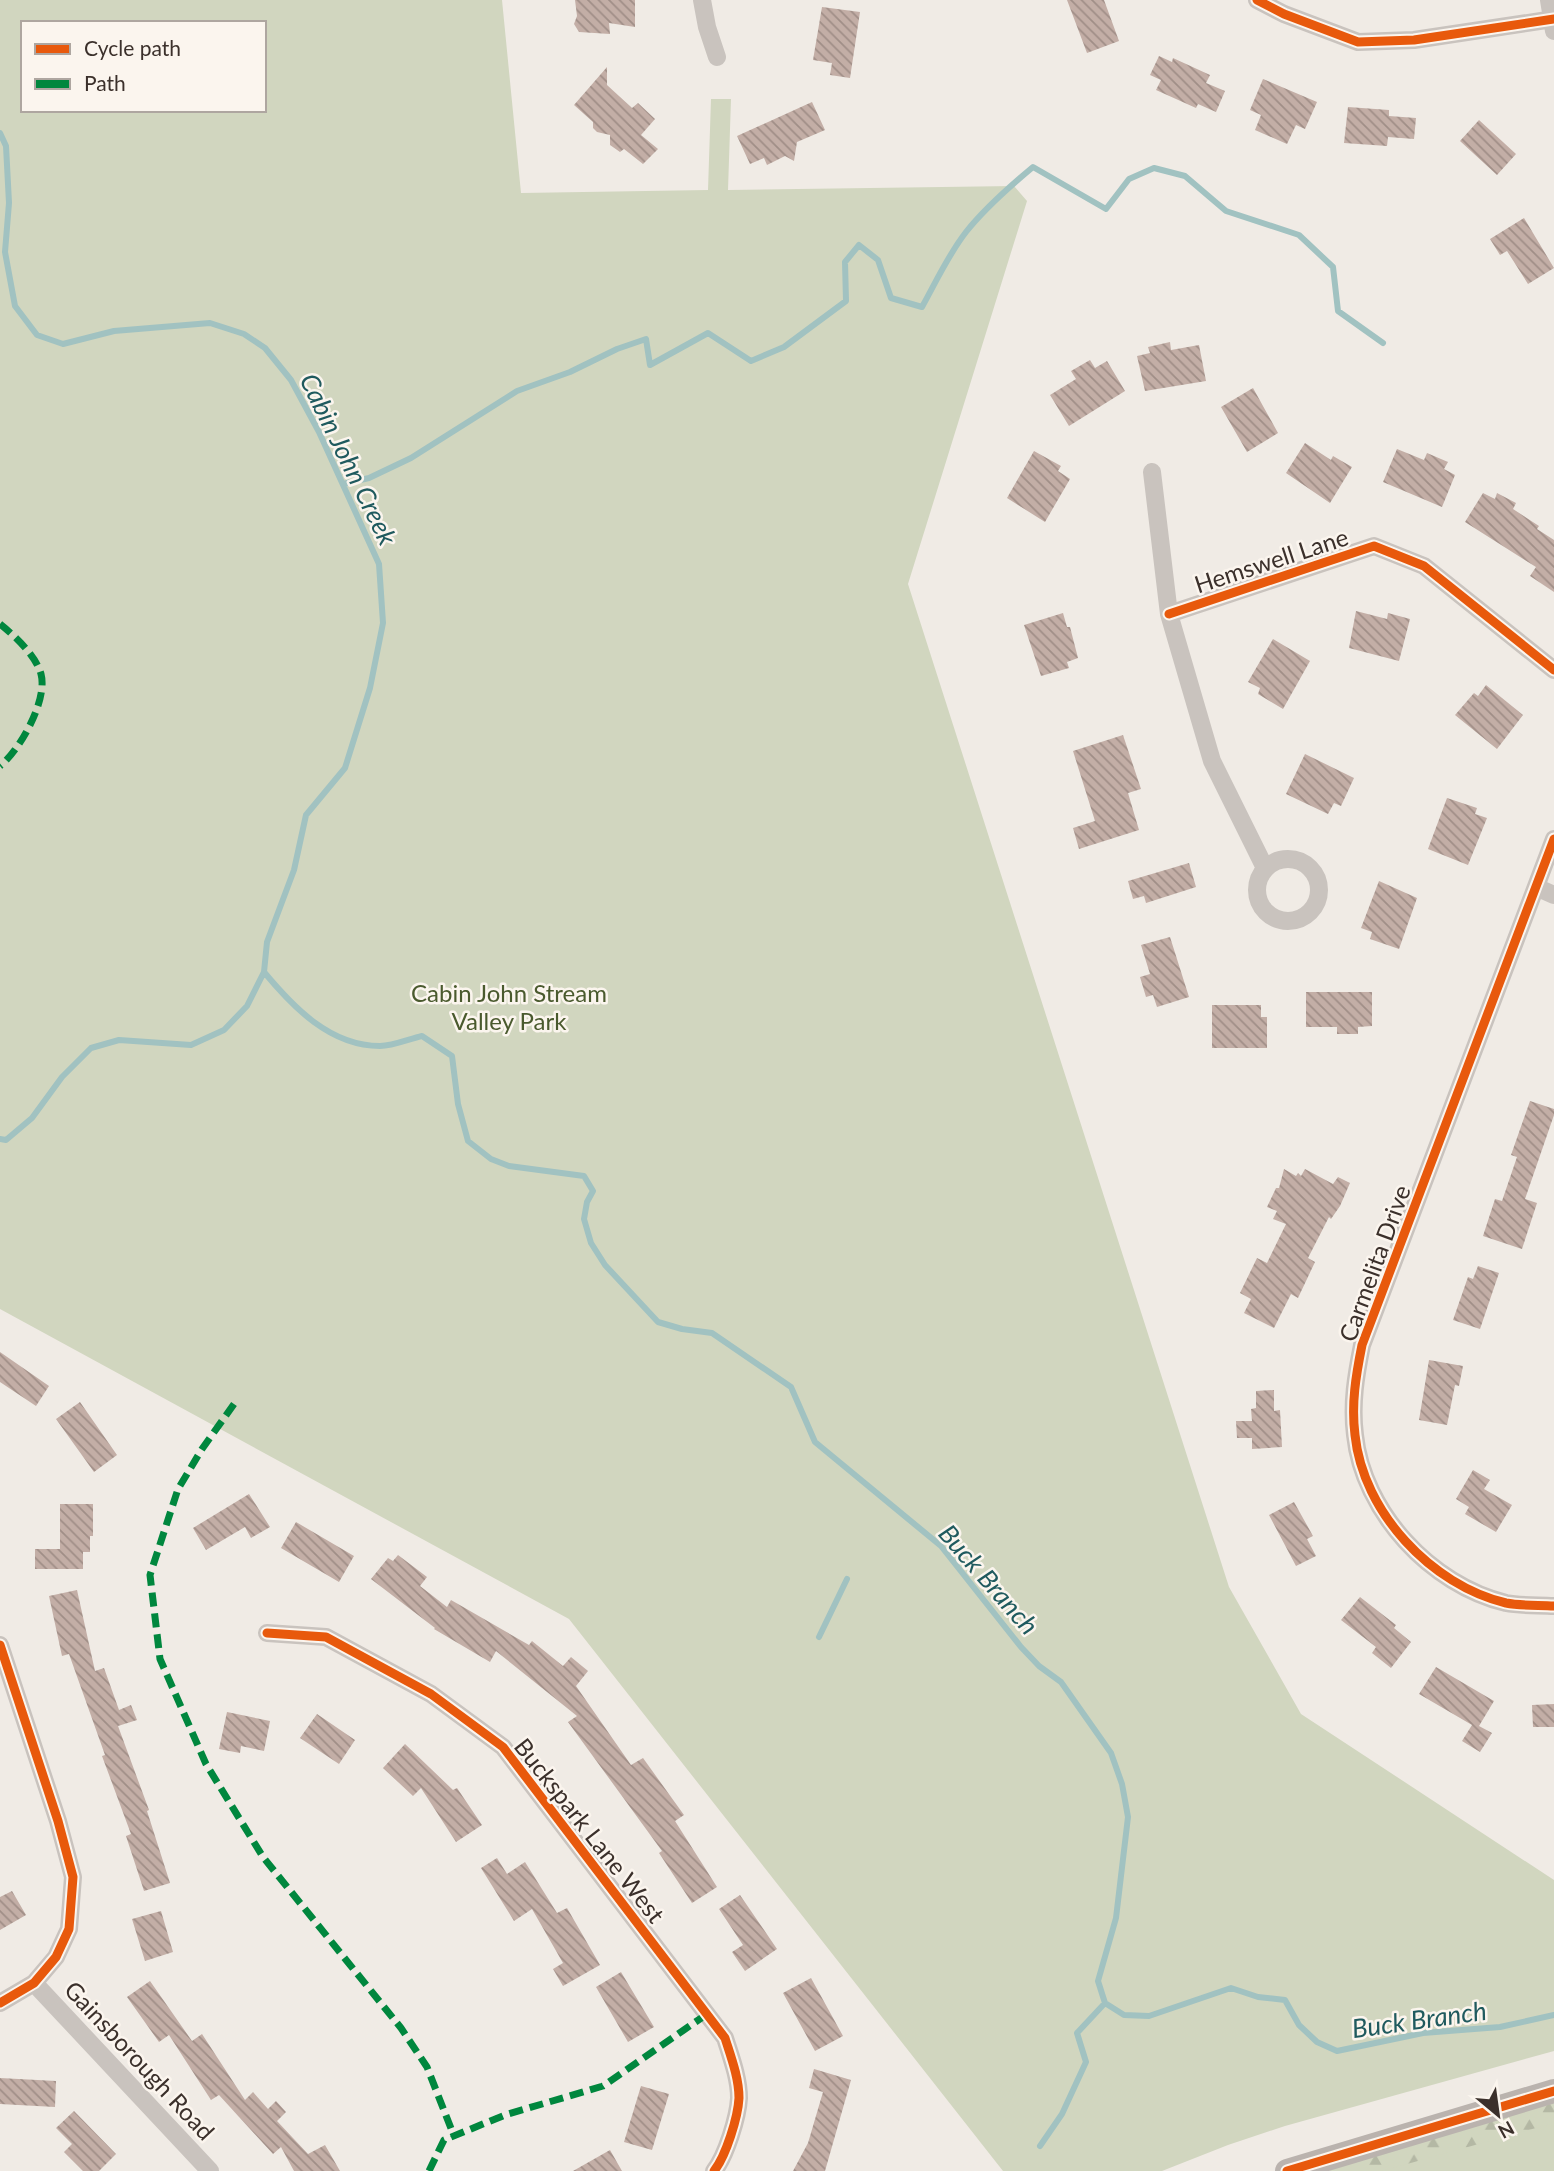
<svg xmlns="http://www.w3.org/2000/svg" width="1554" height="2171" font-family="Lato,sans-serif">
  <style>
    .forest { fill: url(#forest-firs) }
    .park { fill: #d1d6bf; fill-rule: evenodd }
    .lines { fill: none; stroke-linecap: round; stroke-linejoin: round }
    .stream { stroke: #a1c2c1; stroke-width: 6 }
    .building { fill: url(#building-back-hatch) }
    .minor { stroke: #c9c3be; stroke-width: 18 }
    .secondary { stroke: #bab3ae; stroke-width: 24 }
    .quiet { stroke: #00873e; stroke-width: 7; stroke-dasharray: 14 7; stroke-linecap: butt }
    .cycleway-casing { stroke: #fbf5ee; stroke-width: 13 }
    .cycleway { stroke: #e8590c; stroke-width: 9 }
    .labels { text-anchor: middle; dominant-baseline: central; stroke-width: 5; stroke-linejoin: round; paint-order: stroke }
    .street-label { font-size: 24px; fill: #3b302b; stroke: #fbf5ee }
    .park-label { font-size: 24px; fill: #4a5a2e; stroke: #fbf5ee }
    .water-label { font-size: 26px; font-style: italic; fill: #1f5a5e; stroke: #fbf5ee }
  </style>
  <defs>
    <pattern id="forest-firs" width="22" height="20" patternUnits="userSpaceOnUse" patternTransform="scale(1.75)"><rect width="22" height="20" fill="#d1d6bf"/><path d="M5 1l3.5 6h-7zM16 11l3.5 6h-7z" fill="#b4b8a4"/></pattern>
    <pattern id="building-back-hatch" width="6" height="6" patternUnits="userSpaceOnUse" patternTransform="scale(1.75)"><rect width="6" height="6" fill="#c3aea6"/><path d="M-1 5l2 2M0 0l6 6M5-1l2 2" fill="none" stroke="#a08e87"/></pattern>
  </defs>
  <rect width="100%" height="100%" fill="#f0ebe5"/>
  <path class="forest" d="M1554 2097V2171H1327Z"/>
  <path class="park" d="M0 0H502L521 193 708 190 711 99H731L728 190 1014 186 1027 201 908 584 1229 1587 1301 1714 1554 1880V2051L1285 2126 1228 2145 1162 2171H1003L569 1619 0 1309ZM23 23H264V110H23Z
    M1554 2123V2171H1382Z"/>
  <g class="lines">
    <path class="stream" d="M0 133 6 146 9 203 5 252 15 306 37 335 63 344 114 331 210 323 244 334 265 348 291 380 319 432 379 564 383 623 370 688 345 768 306 815 294 870 267 942 264 972 247 1006 224 1030 191 1045 119 1040 91 1048 62 1077 32 1118 6 1140 0 1139
      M343 484 369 478 411 458 517 391 570 372 617 349 646 339 650 365 708 333 751 361 784 347 846 301 845 262 859 245 878 260 891 298 922 307C936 282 948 255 966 232 985 208 1009 187 1033 167L1106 209 1129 179 1154 168 1185 176 1226 211 1299 235 1333 267 1338 311 1383 343
      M264 972C293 1007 330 1046 380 1046 393 1046 409 1039 422 1036L452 1056 458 1104 468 1141 491 1159 509 1166 584 1176 593 1191 587 1202 584 1219 591 1243 605 1265 658 1322 682 1329 712 1333 791 1387 815 1442 941 1546 1021 1647 1039 1666 1061 1682 1111 1753 1122 1784 1128 1817 1116 1918 1098 1981 1105 2003 1124 2015 1149 2016 1231 1988 1258 1997 1285 2000 1299 2025 1317 2042 1337 2051 1423 2033 1500 2027 1554 2015
      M819 1637 847 1579
      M1040 2146 1062 2114 1086 2062 1077 2033 1105 2003"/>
  </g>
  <path class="building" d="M575 0H635V27L609 23 610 34 579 32 574 24 577 16Z
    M1067 0H1104L1119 41 1087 53Z
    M822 7 860 12 850 78 830 75 832 63 813 60Z
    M1159 56 1172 62 1173 58 1210 75 1206 83 1225 91 1216 112 1198 104 1196 108 1156 90 1161 80 1150 75Z
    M607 67V85L632 108 638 103 655 119 641 135 658 149 643 164 624 149 620 152 610 145V135L597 132 593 128V122L574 105Z
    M1263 79 1317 102 1305 129 1296 125 1287 144 1255 130 1261 115 1250 110Z
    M812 102 825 130 797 142 794 161 785 156 767 165 764 158 750 164 737 136Z
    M1348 107 1389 110V116L1416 118 1414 139 1388 137 1387 146 1344 143Z
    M1479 120 1516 154 1497 175 1460 141Z
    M1524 218 1554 268 1528 284 1507 251 1500 255 1490 239Z
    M1170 342 1171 350 1199 345 1206 381 1145 391 1137 356 1150 353 1148 347Z
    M1090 360 1095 368 1107 361 1125 391 1069 426 1050 395 1076 379 1071 371Z
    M1253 388 1278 433 1247 452 1221 407Z
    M1305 443 1331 460 1333 456 1352 467 1330 503 1286 473Z
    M1397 449 1424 460 1427 453 1448 462 1444 469 1455 475 1442 507 1383 482Z
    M1034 451 1061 466 1058 471 1070 479 1045 522 1007 498Z
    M1483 493 1495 499 1497 493 1516 503 1513 509 1539 526 1537 529 1554 540V592L1530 576 1536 567 1465 522Z
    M1356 611 1387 619 1388 613 1410 619 1399 661 1349 648Z
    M1063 613 1067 627H1070L1078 658 1067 662 1069 668 1041 676 1024 625Z
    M1273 639 1310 661 1283 709 1258 694 1260 688 1248 682Z
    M1486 685 1523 715 1497 749 1455 715 1474 693 1478 696Z
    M1123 735 1141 789 1128 793 1139 830 1079 849 1073 828 1095 821 1073 751Z
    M1305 754 1354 778 1341 806 1334 803 1328 814 1286 794Z
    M1447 798 1477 808 1475 814 1487 818 1468 865 1428 849Z
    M1189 863 1196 887 1146 903 1144 896 1133 899 1128 881Z
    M1379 881 1417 898 1399 949 1370 939 1372 932 1361 928Z
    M1170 937 1189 997 1157 1007 1153 995 1146 997 1140 977 1150 974 1141 945Z
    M1306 992H1372V1026L1358 1027V1034H1337V1027H1306Z
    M1212 1005H1261V1017H1267V1048H1212Z
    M1530 1101 1554 1109V1115L1525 1199 1537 1203 1522 1249 1483 1236 1495 1199 1502 1201 1517 1157 1511 1155Z
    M1284 1169 1296 1176 1298 1173 1301 1176 1305 1169 1333 1184 1338 1177 1350 1183 1340 1206 1331 1219 1329 1217 1308 1258 1315 1262 1298 1298 1291 1294 1274 1328 1244 1313 1251 1299 1240 1293 1257 1258 1267 1263 1286 1224 1273 1219 1277 1211 1267 1207 1276 1188H1279Z
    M1478 1266 1499 1273 1480 1329 1453 1320 1468 1277 1473 1279Z
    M0 1352 49 1386 36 1406 0 1382Z
    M1429 1360 1463 1366 1459 1386 1455 1385 1447 1425 1419 1420Z
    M1274 1390V1411L1280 1410 1282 1447 1252 1449V1438H1237L1236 1421H1252L1251 1409 1256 1408V1391Z
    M80 1402 117 1455 94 1472 56 1419Z
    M1473 1470 1490 1480 1484 1489 1512 1505 1496 1532 1465 1514 1469 1507 1456 1499Z
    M249 1494 270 1527 251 1538 245 1527 206 1550 193 1528Z
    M1294 1502 1313 1536 1307 1539 1316 1556 1296 1566 1269 1515Z
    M60 1504H93V1536H90V1552H83V1569H35V1549H60Z
    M296 1522 354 1556 339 1582 281 1548Z
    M398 1555 427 1577 420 1586 447 1607 451 1600 529 1645 532 1641 563 1666 571 1657 588 1671 576 1686 631 1765 643 1758 684 1815 675 1821 717 1887 692 1903 659 1853 662 1851 568 1722 577 1716 496 1651 490 1662 434 1629 435 1628 371 1579 388 1558 393 1561Z
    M77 1590 95 1671 104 1668 119 1710 131 1705 137 1720 118 1726 149 1810 147 1811 170 1883 144 1891 126 1836 131 1834 102 1756 105 1755 69 1654 62 1656 49 1596Z
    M1360 1597 1396 1625 1394 1628 1411 1642 1391 1668 1372 1653 1376 1647 1341 1620Z
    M1436 1667 1494 1701 1479 1726 1492 1733 1480 1752 1462 1741 1472 1725 1419 1694Z
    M1554 1704V1727H1533L1532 1705Z
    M227 1712 270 1721 264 1751 241 1746 240 1753 219 1749Z
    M317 1714 355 1740 339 1764 300 1738Z
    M405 1744 453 1790 457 1788 482 1825 456 1842 421 1788 413 1796 383 1768Z
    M497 1858 507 1874 525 1862 557 1913 567 1908 600 1965 563 1986 553 1969 563 1963 532 1909 514 1921 481 1868Z
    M12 1891 26 1915 0 1930V1897Z
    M740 1895 777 1949 745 1971 732 1952 743 1945 719 1909Z
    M161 1911 173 1952 145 1961 132 1919Z
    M621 1972 654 2027 628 2042 596 1987Z
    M811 1978 843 2036 815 2051 783 1993Z
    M150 1981 192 2041 202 2034 245 2100 253 2092 268 2109 276 2101 286 2112 277 2121 308 2154 325 2145 340 2171H294L281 2147 273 2154 219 2095 211 2100 169 2035 159 2042 127 1997Z
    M814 2069 851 2080 825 2171H793L808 2143 823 2092 809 2088Z
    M0 2078 56 2081 55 2107 0 2104Z
    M641 2086 669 2094 652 2150 624 2142Z
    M74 2111 116 2154 99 2171H83L64 2152 72 2144 56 2128Z
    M610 2150 622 2171H573Z"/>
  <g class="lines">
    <path class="minor" d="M702 0 707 27 717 57
      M1257 0 1284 14 1358 42 1414 40 1554 19
      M1549 0 1554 31
      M1152 472 1169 614 1212 761 1265 868
      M1169 614 1374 546 1424 566 1554 670
      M1554 839 1362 1345C1356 1375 1351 1404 1355 1435 1363 1512 1431 1585 1506 1603 1521 1606 1539 1605 1554 1606
      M1257 890a31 31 0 1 1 62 0a31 31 0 1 1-62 0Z
      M1536 887 1554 895
      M267 1633 326 1637 431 1694 503 1747 725 2038C731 2057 739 2078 739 2098 738 2117 726 2156 714 2171
      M0 1645 58 1821 73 1877 69 1929 56 1957 34 1983 0 2003
      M34 1983 210 2171"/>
    <path class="secondary" d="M1287 2171 1554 2091"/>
    <path class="quiet" d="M0 624C15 636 36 656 41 674 48 700 20 750 0 766
      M234 1404 202 1449 178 1489 150 1575 160 1659 206 1764 263 1857 401 2028 427 2067 454 2136
      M429 2171 444 2140 505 2115 603 2086 707 2014"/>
    <g class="cycleway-casing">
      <path id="cycleway" d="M1257 0 1284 14 1358 42 1414 40 1554 19
        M1169 614 1374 546 1424 566 1554 670
        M1554 839 1362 1345C1356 1375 1351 1404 1355 1435 1363 1512 1431 1585 1506 1603 1521 1606 1539 1605 1554 1606
        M267 1633 326 1637 431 1694 503 1747 725 2038C731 2057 739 2078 739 2098 738 2117 726 2156 714 2171
        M0 1645 58 1821 73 1877 69 1929 56 1957 34 1983 0 2003
        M1287 2171 1554 2091"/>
    </g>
    <use href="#cycleway" class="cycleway"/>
  </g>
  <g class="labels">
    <g class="street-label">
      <text transform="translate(1271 560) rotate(-18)">Hemswell Lane</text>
      <text transform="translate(1374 1263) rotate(-70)">Carmelita Drive</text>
      <text transform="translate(590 1830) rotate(52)">Buckspark Lane West</text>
      <text transform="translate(140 2060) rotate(47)">Gainsborough Road</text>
    </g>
    <g class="park-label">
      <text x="509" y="992">Cabin John Stream<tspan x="509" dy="28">Valley Park</tspan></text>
    </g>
    <g class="water-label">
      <text transform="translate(349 459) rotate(64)">Cabin John Creek</text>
      <text transform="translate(989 1579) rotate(49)">Buck Branch</text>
      <text transform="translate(1419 2019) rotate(-8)">Buck Branch</text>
    </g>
  </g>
  <rect x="21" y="21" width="245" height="91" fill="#fbf5ee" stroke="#aea6a0" stroke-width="2"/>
  <rect x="35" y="44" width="35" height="10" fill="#e8590c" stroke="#aea6a0" stroke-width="2"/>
  <text x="84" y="56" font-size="21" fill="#3b302b">Cycle path</text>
  <rect x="35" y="79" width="35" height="10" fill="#00873e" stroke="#aea6a0" stroke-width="2"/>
  <text x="84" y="91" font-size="21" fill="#3b302b">Path</text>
  <g transform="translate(1498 2115) rotate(151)" stroke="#fbf5ee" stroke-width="5" paint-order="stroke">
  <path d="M0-5L12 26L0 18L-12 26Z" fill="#3b302b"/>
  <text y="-10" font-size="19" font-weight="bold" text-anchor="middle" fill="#3b302b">N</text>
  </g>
</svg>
